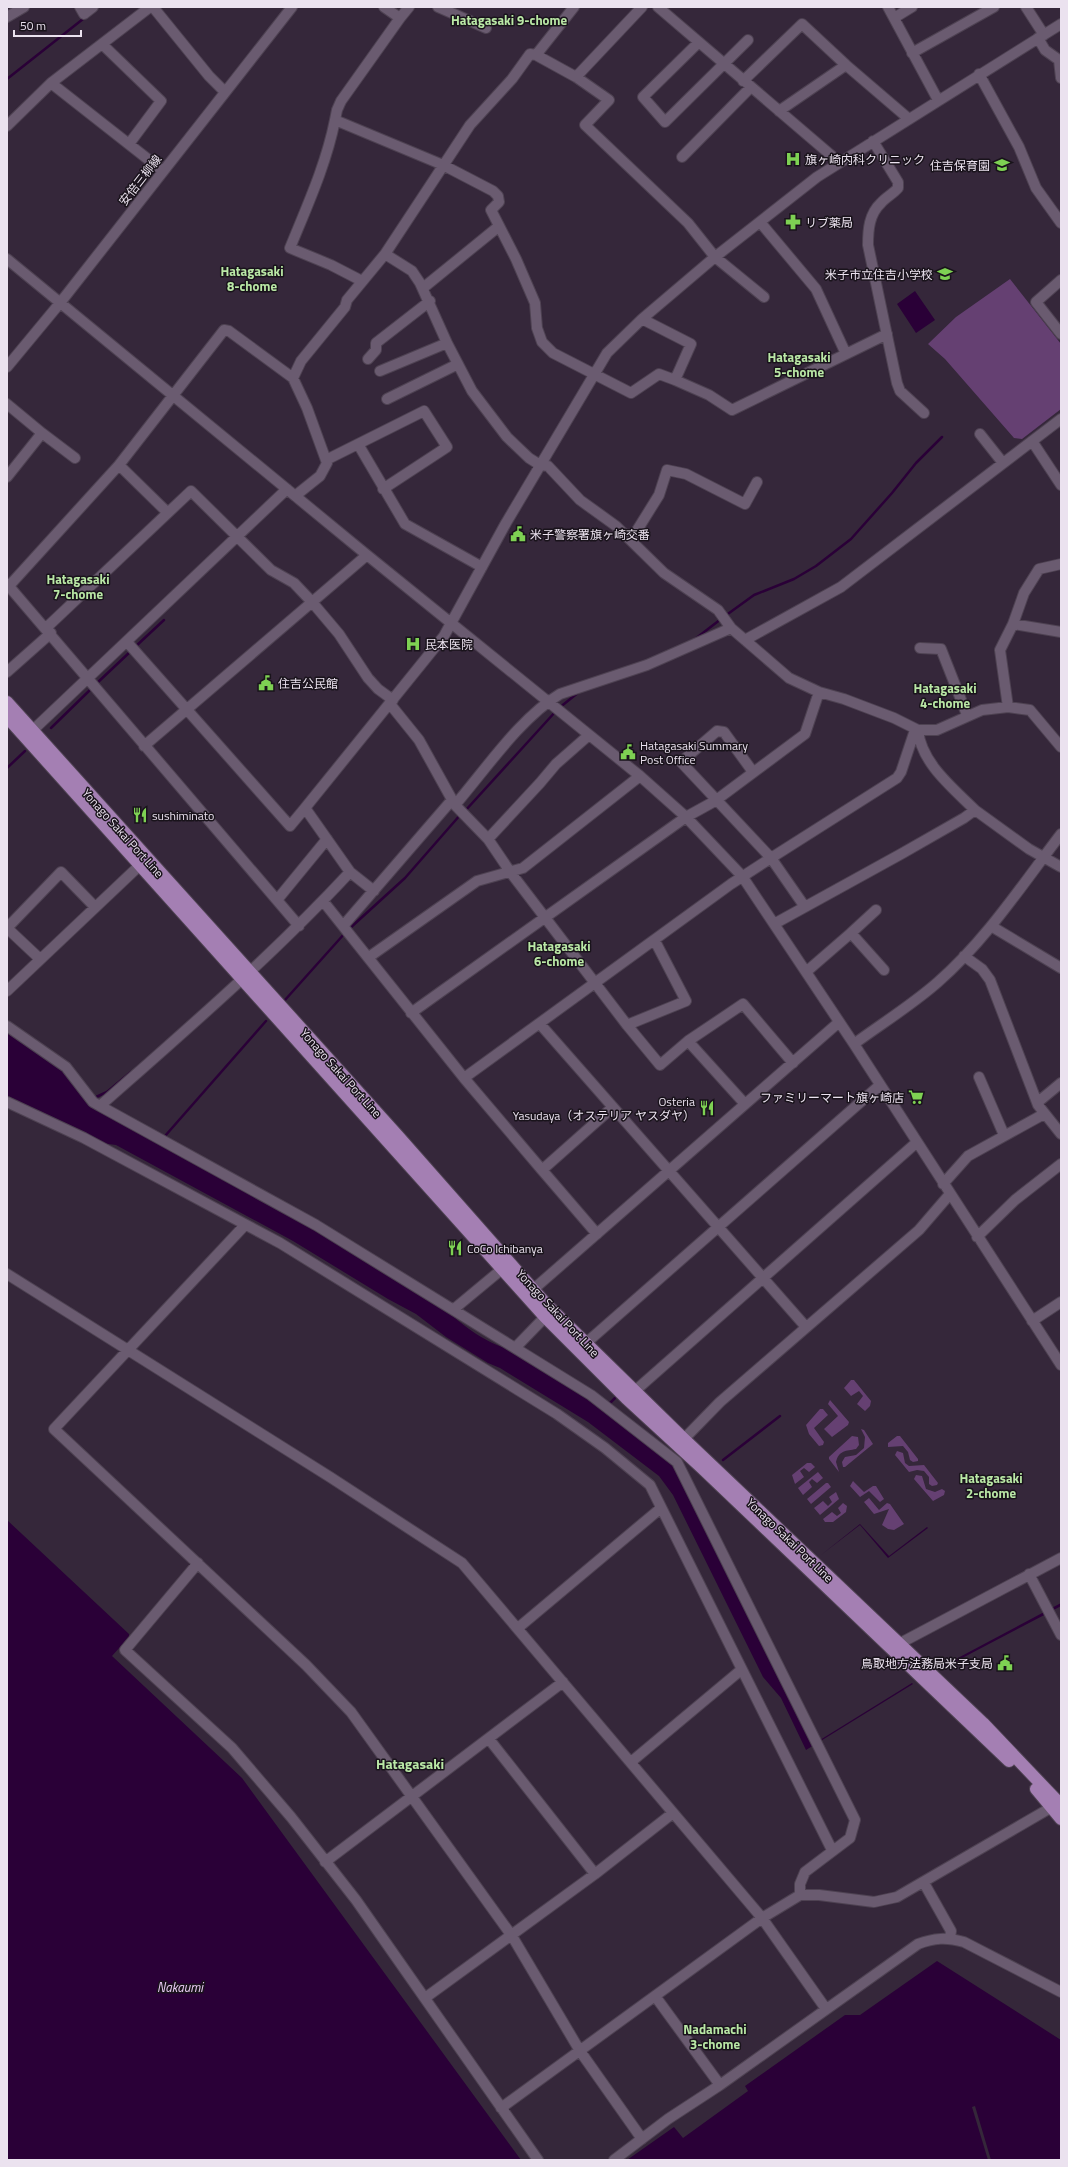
<svg xmlns="http://www.w3.org/2000/svg" width="1068" height="2167" font-family="'Titillium Web','Noto Sans JP',sans-serif">
  <style>
    .green { fill: #654072 }
    .water { fill: #2a0037 }
    .lines { fill: none; stroke-linecap: round; stroke-linejoin: round }
    .stream { stroke: #2a0037; stroke-width: 2.5 }
    .minor-casing { stroke: #4e4252; stroke-width: 12 }
    .major-casing { stroke: #4e4252; stroke-width: 14 }
    .minor { stroke: #6a5b70; stroke-width: 10 }
    .major { stroke: #a47fb3; stroke-width: 12 }
    .labels { text-anchor: middle; dominant-baseline: central; stroke-width: 3; stroke-linejoin: round; paint-order: stroke }
    .poi-label { font-size: 12px; fill: #ebe2ef; stroke: #19131b; text-anchor: start }
    .street-label { font-size: 12px; fill: #ebe2ef; stroke: #19131b }
    .neighbourhood-label { font-size: 13px; font-weight: bold; fill: #bae8a6; stroke: #19131b }
    .water-label { font-size: 13px; font-style: italic; fill: #eaccf5; stroke: #19131b }
    .quarter-label { font-size: 14px; font-weight: bold; fill: #bae8a6; stroke: #19131b }
  </style>
  <rect width="100%" height="100%" fill="#35273a"/>
  <path class="green" d="M1010 279 1061 344V409L1022 439 1014 438 945 359 928 344 956 317Z
    M851 1380H854L871 1401 870 1406 865 1411 857 1404 863 1396 859 1391 851 1396 844 1388Z
    M830 1400 849 1422 848 1425 832 1437 824 1429 838 1416 828 1404Z
    M820 1409H823L828 1415 814 1428 824 1442 823 1445 819 1446 809 1434 806 1425Z
    M861 1429 864 1430 873 1444 845 1467H843L842 1462 845 1457 856 1455 864 1448 865 1437Z
    M852 1436 858 1437 859 1445 856 1449C846 1451 839 1450 836 1462L839 1472 829 1459V1457Z
    M897 1436H900L918 1459V1461L913 1462 910 1460 908 1452 903 1446 888 1447V1443Z
    M897 1451 903 1453 905 1463 909 1466 924 1465 938 1483 937 1485 932 1486 929 1484V1477L924 1471 917 1470 909 1472 895 1455Z
    M807 1463H811L815 1467 809 1472 804 1468 800 1471 804 1477 795 1484 792 1475Z
    M818 1472 823 1478 817 1483 812 1479 809 1482 812 1487 803 1495 798 1488Z
    M916 1475 922 1476 926 1489 935 1492 942 1489 945 1491 944 1495 933 1501 914 1479Z
    M853 1481 864 1492 873 1486H876L884 1499 880 1502 869 1491 860 1497 850 1486Z
    M826 1483H828L831 1487 811 1504 807 1499Z
    M836 1492 839 1499 820 1515 814 1508 823 1501 828 1506 832 1502 829 1497Z
    M869 1498 879 1510 887 1503 890 1504 904 1524 894 1530 888 1529 882 1525 889 1509 874 1514 864 1502Z
    M843 1503 847 1506 846 1512 833 1522H825L823 1519 832 1512 837 1516 841 1513 838 1508Z"/>
  <path class="water" d="M915 291 935 320 916 333 897 304Z
    M7 1032 58 1068 63 1067 62 1070 86 1102 89 1101 91 1103 88 1105 289 1214 450 1313C461 1325 490 1345 507 1348L602 1408 673 1463 820 1740 912 1683 913 1684 806 1750 781 1698 763 1677 673 1495 659 1476 588 1422 500 1368 488 1363 446 1337 416 1314 388 1299 293 1241 116 1145 101 1143 7 1097Z
    M7 1520 129 1634V1637L112 1656 242 1778 521 2160H7Z
    M860 1524 889 1556 927 1527 928 1528 888 1558 860 1525 821 1555Z
    M1061 1603V1606L1052 1611 947 1666 941 1669 939 1668Z
    M937 1961 1061 2040V2160H991L975 2106 972 2107 988 2160H627L674 2127 683 2138 748 2091 745 2086 845 2015H860Z"/>
  <g class="lines">
    <path class="stream" d="M7 79 83 19
      M725 616 754 595 794 579 816 566 851 539 892 493 916 463 942 437
      M695 639 721 619
      M135 647 164 620
      M96 684 131 651
      M559 708 579 692
      M51 728 92 688
      M7 768 25 751
      M465 811 556 711
      M349 929 405 878 461 814
      M285 1000 345 933
      M96 1097 107 1092 131 1072
      M165 1136 266 1021
      M610 1403 615 1398
      M723 1460 780 1416"/>
    <g class="minor-casing">
      <path id="minor" d="M80 7 84 14 93 7
        M153 7 209 76 225 92
        M384 7 400 18 341 101 337 110 335 120 443 165 493 191 498 196 499 202 491 210 516 259 535 303 537 328 542 342 553 353 631 393 659 374 675 380
        M438 7 486 28
        M658 7 839 162
        M888 7 938 100
        M1026 7 1044 35
        M7 17 24 7
        M400 18 409 7
        M894 18 912 7
        M1038 38 1045 50 1059 60 1061 78
        M699 42 643 97 665 122 748 40
        M102 44 161 101 129 144
        M912 53 994 7
        M536 55 574 7
        M979 74 1019 147 1036 188 1061 223
        M576 77 642 7
        M743 81 802 24 846 65
        M51 83 163 171
        M779 111 846 65 909 119
        M335 120C326 165 307 206 290 248L331 265 362 281
        M7 126 51 83 150 7
        M873 141 898 182V188C893 194 886 197 881 203 869 214 868 230 868 245L897 383 900 391 924 413
        M682 157 750 88
        M760 222 816 289 846 354
        M385 254 470 125 512 79 530 54 536 55 576 77 609 100 585 125 688 223 715 257 764 297
        M7 259 367 555 640 776 686 817 742 876 854 1044 1061 1365
        M1061 280 1036 302 1061 334
        M423 288 498 227
        M642 319 691 344 675 380 709 395 732 410 887 334
        M368 359 376 350V343L430 301
        M7 367 60 303 292 7
        M380 371 447 343
        M387 399 458 364
        M7 404 42 433 7 477
        M42 433 75 458
        M980 434 1003 463
        M1032 441 1061 485
        M358 444 424 411 447 447 383 489
        M326 460 358 444 405 524 482 567
        M119 465 224 330 229 331 293 378
        M295 496 320 476 327 463 307 408 293 378 301 361 345 307 347 300 385 254 412 271 420 283 447 343 472 391 507 437 529 458 540 465 548 466 580 500 616 526 664 573 718 610 731 628 789 678 819 692 844 699 894 718 918 730H937L982 710 1008 707 1030 710 1061 747
        M631 540 659 495 667 470 686 474 745 504 757 482
        M7 584 299 926
        M9 586 119 465 167 512
        M1013 624 1061 632
        M46 628 191 491 271 570 294 583 312 602 339 634 368 678 378 689 393 700
        M745 640 841 587 1061 419
        M127 642 290 826 305 808
        M920 648 941 649 967 715
        M7 672 51 633
        M390 704 419 740 455 805
        M1008 707 1000 650 1013 624 1024 593 1039 569 1061 564
        M32 731 287 489
        M589 735 556 764 540 783 488 839 511 873 627 1025
        M144 746 367 555
        M488 839 455 805C486 769 520 718 560 694L647 665 731 628
        M350 872 374 891
        M277 900 327 839
        M323 901 464 1078 542 1170 613 1107
        M805 907 771 858 897 778 901 772 914 733 918 730C921 763 953 788 975 810
        M774 924 901 854 964 818 975 810 1029 849 1061 867
        M343 926 451 801
        M991 926 1061 968
        M7 928 61 872 95 907
        M7 928 40 959
        M851 933 876 910
        M655 941 686 1001 627 1025 660 1065 688 1041 745 1104
        M964 956 982 969 990 980 1038 1105 1061 1134
        M369 957 477 881 523 868 640 776
        M806 972 851 933 884 970
        M7 991 139 866
        M411 1013 686 817 715 801 805 734 819 692
        M540 1024 806 1327
        M7 1026 66 1067 93 1102 100 1106
        M688 1041 743 1004 793 1063
        M854 1044C881 1024 912 1005 938 982 986 940 1022 885 1061 834
        M979 1077 1004 1135
        M464 1078 731 884 771 858 681 762 717 731 724 732 753 772
        M7 1102 84 1138 280 1243 557 1414 605 1448 650 1485 832 1850
        M1038 1102 1061 1083
        M542 1170 597 1234
        M943 1184 968 1156 1044 1114
        M245 1225 54 1429 306 1665 351 1712 512 1936 580 2051 642 2139
        M977 1237 1015 1200 1061 1164
        M7 1274 330 1477 462 1563 762 1918 826 2009
        M528 1294 838 1023
        M454 1309 501 1270
        M1032 1321 1061 1302
        M585 1344 880 1085
        M515 1348 545 1317
        M636 1390 916 1143
        M680 1443 720 1402 919 1230 950 1194
        M198 1563 125 1650 232 1748 291 1817 356 1900 538 2160
        M1029 1574 1061 1635
        M518 1628 661 1508
        M893 1647 1061 1558
        M489 1739 595 1874 673 1813
        M631 1762 741 1670
        M325 1862 563 1682
        M924 1883 951 1931 950 1938
        M800 1895V1884L805 1872 850 1838 855 1820 677 1462 591 1395 316 1225 100 1106C186 1030 272 956 350 872L305 808 444 636 506 523 607 353 642 319 715 257 817 177 1061 24
        M655 1996 720 2085
        M425 1998 595 1874
        M501 2108 762 1918 800 1895H819L874 1902 897 1897 1052 1807
        M614 2160 668 2119 720 2085 918 1944C934 1938 946 1937 964 1942L1061 1992"/>
    </g>
    <g class="major-casing">
      <path id="major" d="M7 702 398 1136 546 1304 684 1439 983 1723 1061 1805
        M7 717 545 1317 626 1398 701 1467 1009 1761
        M1036 1789 1061 1819"/>
    </g>
    <use href="#minor" class="minor"/>
    <use href="#major" class="major"/>
  </g>
  <defs>
    <g id="hospital-bare" transform="scale(1.2)"><path d="M-5-5h3v3.5h4V-5h3V5h-3V1.5h-4V5h-3Z" fill="#7ed153" stroke="#19131b" stroke-width="2.5" paint-order="stroke"/></g>
    <g id="school-bare" transform="scale(1.2)"><path d="M0-5L7-2L0 1L-7-2ZM-4 1L0 2.5L4 1V4Q0 6-4 4Z" fill="#7ed153" stroke="#19131b" stroke-width="2.5" paint-order="stroke"/></g>
    <g id="pharmacy-bare" transform="scale(1.2)"><path d="M-2-6h4v4h4v4h-4v4h-4v-4h-4v-4h4Z" fill="#7ed153" stroke="#19131b" stroke-width="2.5" paint-order="stroke"/></g>
    <g id="civic-bare" transform="scale(1.2)"><path d="M-.6-6.5H3V-4.5H.6V-3L4-1V1h2V6H-6V1h2V-1L-.6-3ZM-1.2 2.5V6h2.4V2.5Z" fill="#7ed153" stroke="#19131b" stroke-width="2.5" paint-order="stroke"/></g>
    <g id="restaurant-bare" transform="scale(1.2)"><path d="M-5-6h1v4h1v-4h1v4h1v-4h1v5L-1.5 .5V6h-2V.5L-5-1ZM5-6V6H3V1.5H1.5Q1.5-4 5-6Z" fill="#7ed153" stroke="#19131b" stroke-width="2.5" paint-order="stroke"/></g>
    <g id="supermarket-bare" transform="scale(1.2)"><path d="M-6-5.5h2.5l.6 2H6L4.5 2H-2.5L-4.4-4H-6ZM-1.5 3.2a1.3 1.3 0 1 0 .1 0ZM3 3.2a1.3 1.3 0 1 0 .1 0Z" fill="#7ed153" stroke="#19131b" stroke-width="2.5" paint-order="stroke"/></g>
  </defs>
  <g fill-rule="evenodd">
    <use href="#hospital-bare" x="793" y="159"/>
    <use href="#school-bare" x="1002" y="165"/>
    <use href="#pharmacy-bare" x="793" y="222"/>
    <use href="#school-bare" x="945" y="274"/>
    <use href="#civic-bare" x="518" y="534"/>
    <use href="#hospital-bare" x="413" y="644"/>
    <use href="#civic-bare" x="266" y="683"/>
    <use href="#civic-bare" x="628" y="752"/>
    <use href="#restaurant-bare" x="140" y="815"/>
    <use href="#supermarket-bare" x="916" y="1097"/>
    <use href="#restaurant-bare" x="707" y="1108"/>
    <use href="#restaurant-bare" x="455" y="1248"/>
    <use href="#civic-bare" x="1005" y="1663"/>
  </g>
  <g class="labels">
    <g class="poi-label">
      <text x="805" y="159">旗ヶ崎内科クリニック</text>
      <text x="990" y="165" text-anchor="end">住吉保育園</text>
      <text x="805" y="222">リブ薬局</text>
      <text x="933" y="274" text-anchor="end">米子市立住吉小学校</text>
      <text x="530" y="534">米子警察署旗ヶ崎交番</text>
      <text x="425" y="644">民本医院</text>
      <text x="278" y="683">住吉公民館</text>
      <text x="640" y="745">Hatagasaki Summary<tspan x="640" dy="14">Post Office</tspan></text>
      <text x="152" y="815">sushiminato</text>
      <text x="904" y="1097" text-anchor="end">ファミリーマート旗ヶ崎店</text>
      <text x="695" y="1101" text-anchor="end">Osteria<tspan x="695" dy="14">Yasudaya（オステリア ヤスダヤ）</tspan></text>
      <text x="467" y="1248">CoCo Ichibanya</text>
      <text x="993" y="1663" text-anchor="end">鳥取地方法務局米子支局</text>
    </g>
    <g class="street-label">
      <text transform="translate(140 180) rotate(-52)">安倍三柳線</text>
      <text transform="translate(123 833) rotate(48)">Yonago Sakai Port Line</text>
      <text transform="translate(341 1073) rotate(48)">Yonago Sakai Port Line</text>
      <text transform="translate(558 1313) rotate(47)">Yonago Sakai Port Line</text>
      <text transform="translate(790 1540) rotate(44)">Yonago Sakai Port Line</text>
    </g>
    <g class="neighbourhood-label">
      <text x="509" y="20">Hatagasaki 9-chome</text>
      <text x="252" y="271">Hatagasaki<tspan x="252" dy="15">8-chome</tspan></text>
      <text x="799" y="357">Hatagasaki<tspan x="799" dy="15">5-chome</tspan></text>
      <text x="78" y="579">Hatagasaki<tspan x="78" dy="15">7-chome</tspan></text>
      <text x="945" y="688">Hatagasaki<tspan x="945" dy="15">4-chome</tspan></text>
      <text x="559" y="946">Hatagasaki<tspan x="559" dy="15">6-chome</tspan></text>
      <text x="991" y="1478">Hatagasaki<tspan x="991" dy="15">2-chome</tspan></text>
      <text x="715" y="2029">Nadamachi<tspan x="715" dy="15">3-chome</tspan></text>
    </g>
    <g class="water-label">
      <text x="180" y="1987">Nakaumi</text>
    </g>
    <g class="quarter-label">
      <text x="410" y="1763">Hatagasaki</text>
    </g>
  </g>
  <rect width="1068" height="2167" fill="none" stroke="#ebe2ef" stroke-width="16"/>
  <path d="M14 30v6h67v-6" fill="none" stroke="#ebe2ef" stroke-width="2"/>
  <text x="20" y="30" font-size="12" fill="#ebe2ef" stroke="#19131b" stroke-width="3" paint-order="stroke">50 m</text>
</svg>
